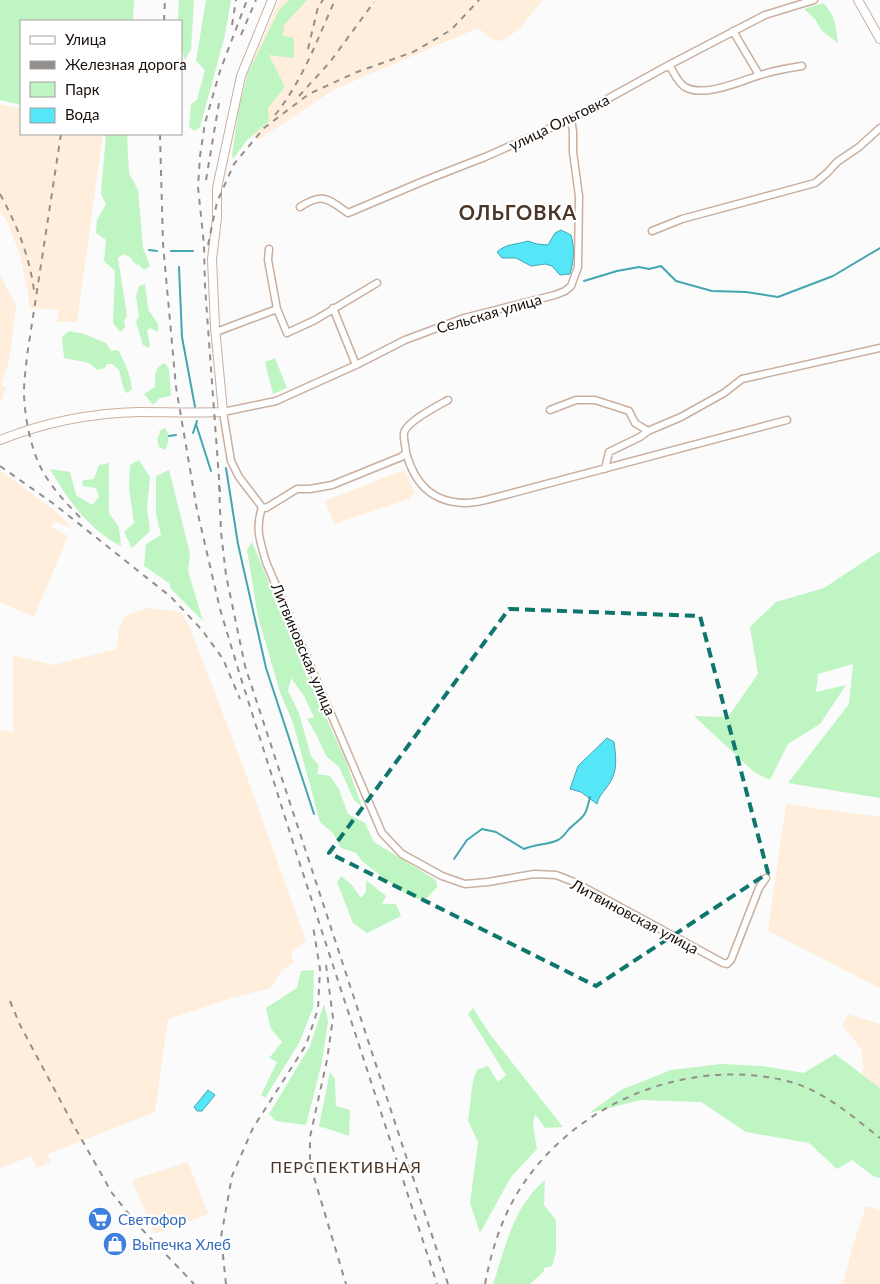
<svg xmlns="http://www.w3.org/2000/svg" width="880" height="1284" font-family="Lato,sans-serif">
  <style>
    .industrial { fill: #ffeedc }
    .green { fill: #bef5c2 }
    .water { fill: #55e7f7; stroke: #43a6b0 }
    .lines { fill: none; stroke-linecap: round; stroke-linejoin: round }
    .stream { stroke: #43a6b0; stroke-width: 2 }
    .minor-casing { stroke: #caaf9e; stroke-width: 9 }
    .tertiary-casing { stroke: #caaf9e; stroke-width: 10 }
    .minor { stroke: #fff; stroke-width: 6 }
    .tertiary { stroke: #fff; stroke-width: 8 }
    .rail { stroke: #938f8c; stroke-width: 2; stroke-dasharray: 6 6; stroke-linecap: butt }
    .marked { fill: none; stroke: #0f766e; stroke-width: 4; stroke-dasharray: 10 6; stroke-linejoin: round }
    .labels { text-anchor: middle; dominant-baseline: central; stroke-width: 4.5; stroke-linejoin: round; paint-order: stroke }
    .street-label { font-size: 15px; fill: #19100a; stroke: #fff }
    .shop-label { font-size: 15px; fill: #366cbe; stroke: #fff; text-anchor: start }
    .neighbourhood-label { font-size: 16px; letter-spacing: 1px; fill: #4a3527; stroke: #fff }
    .district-label { font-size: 20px; font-weight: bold; letter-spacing: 1px; fill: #4a3527; stroke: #fff }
  </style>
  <rect width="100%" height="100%" fill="#fbfbfb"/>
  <path class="industrial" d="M280 0H543L518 30 504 40 497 41 490 38 478 28 335 89 258 140 250 133 248 112 252 62Z
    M0 104 21 109V134H103L77 322H57L59 310 29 308 28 293 20 255 8 223 0 212Z
    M0 275 16 305 9 361 1 385 6 387 0 404Z
    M0 470 58 513 72 528 54 522 51 527 68 536 34 617 0 602Z
    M404 470 415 492 409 499 334 524 325 501Z
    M148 608 181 612 189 625 244 769 306 941 291 953 294 963 282 970 271 988 232 998 168 1019 155 1112 48 1154 51 1162 36 1168 31 1156 0 1168V730L13 732V655L53 665 117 649 119 628 125 616Z
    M786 804 880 817V988L768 931Z
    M849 1014 880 1024V1088L863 1075 862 1050 842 1025Z
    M188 1162 208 1214 155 1234 132 1180Z
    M866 1206 880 1210V1284H843L853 1245Z"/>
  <path class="green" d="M0 0H134L133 21H21V105L0 100Z
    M179 0H194L191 49 185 60 181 49V21H178Z
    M206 0H231L225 35 200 127 194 131 189 127 191 104 197 100 205 70 196 61Z
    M289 0H307L284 25 283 36 294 38V58L269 55 285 87 268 108 269 121 247 140 233 159 232 155 239 107 248 73 279 10Z
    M823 3C835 14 836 26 838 43L822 31 815 19 804 9Z
    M106 134H127L129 173 138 190 143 248 150 266 144 270 138 264 136 265 130 257 124 254 118 258 127 316 124 320 125 327 120 332 113 323 115 271 104 261 106 240 96 233 97 220 106 204 101 194Z
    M145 284 148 309 158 324V332L150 328 147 331 150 345 148 348 143 345 136 322 139 316 136 297 139 286Z
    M69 331 84 334 106 343 111 351 118 350C125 363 131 375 132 389L127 393 124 390 119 370 112 364H107L105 368 97 370 89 363 64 358 62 337Z
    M275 358 287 388 273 394 265 362Z
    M165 363 169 369 171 396 160 398 153 405 144 394 155 387C155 376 154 367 165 363Z
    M165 428C170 435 169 443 165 450L159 447 157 439 160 433 159 431Z
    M139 460 150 477 147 507 150 531 132 548 124 532 134 523 129 487 130 465Z
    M109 463V513L119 527 121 546C89 530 67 499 50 469L70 472 76 495 92 505 99 497 96 488 82 486 83 480 94 479 99 465Z
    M169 470 190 554 188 571 203 621 171 589 169 583 144 566 146 544 161 535 156 514V476Z
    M252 542 316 696 345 759 362 807 354 800 339 767 326 756 316 734 307 719 314 717 304 696 291 678 288 691 299 713 311 756 319 766 317 774 330 776 339 789 348 814 365 823 374 842 436 880 437 887 427 898 418 899 401 891 363 862 356 853 341 848 333 833 320 822 293 723 280 692 258 617 247 550Z
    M880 551V798L788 783 849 704 853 664 818 674 816 692 846 685 820 724 788 744 770 780 754 772 694 716 728 717 758 674 750 627 776 602 824 588Z
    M341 876 351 884 361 898 366 892V880L386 896 382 904H396L401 916 367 933 353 923 337 882Z
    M314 970 313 1008 299 1043 265 1098 261 1095 277 1062 269 1058 282 1042 271 1029 266 1008 297 988 301 971Z
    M324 1004 328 1021 322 1062 306 1125 276 1121 269 1114 310 1046Z
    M473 1008 489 1033 563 1127 545 1128 535 1114 533 1125 537 1149 511 1177 480 1233 470 1203 478 1142 468 1121 473 1080 477 1070 488 1066 498 1082 506 1075 468 1014Z
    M835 1054 880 1088V1178L873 1176 852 1160 837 1169 809 1143 746 1132 701 1102 641 1100 589 1113 621 1090 671 1070 721 1064 762 1066 804 1073Z
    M330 1072 335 1079 336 1106 350 1110 349 1136 319 1126Z
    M545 1180 544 1205 556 1220V1252L552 1266 544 1268V1271L530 1284H493C506 1246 513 1207 545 1180Z"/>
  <path class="water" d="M561 230 571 235C575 249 574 260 570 274L560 275 552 266 545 264 531 266 516 258H502L497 252C507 243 516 245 528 241L537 244 548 245 555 233Z
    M607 738 614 742C616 757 618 771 609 784 604 792 599 795 597 804L581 792 570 789 578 766Z
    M208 1090 215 1095 202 1111H197L194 1107Z"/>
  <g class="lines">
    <path class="stream" d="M149 250 157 251
      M171 251H193
      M179 267 182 337 195 407
      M584 281 617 271 639 267 649 269 661 266 676 281 712 291 746 292 778 297 833 276 880 248
      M197 421 196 424 211 471
      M193 433 196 424
      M169 436 176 435
      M226 468 238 544 266 668 314 814
      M454 859 467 840 482 829 496 832 524 849C535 844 548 845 558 840 562 838 566 833 569 829 584 815 585 819 590 797"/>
    <g class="minor-casing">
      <path id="minor" d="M733 31 759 75
        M669 65C674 72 677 82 685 87 704 98 741 81 760 75 773 71 788 68 802 66
        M571 119 573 132V152L579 196 578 267 571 286 565 291 555 295 464 318 405 340 356 365 276 401 223 412 231 461 239 477 262 507C255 529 260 541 266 562L382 833 402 854 442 876 465 884 488 882 534 874 556 875 574 882 723 963 727 964 731 960 759 888 766 878
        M300 207C323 192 328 199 348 213L426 180 485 157 571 119 669 65 765 15 814 0
        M652 231 682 219 815 183 827 173 837 162 859 147 880 128
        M333 308 356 365
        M277 309 287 333 315 320 377 283
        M216 332 277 309 268 260 269 249
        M550 410 576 400H595L629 411 635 423 648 431 681 417 724 393 742 379 880 348
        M406 453C415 484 432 503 467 503 480 503 496 497 509 494L787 420
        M605 469 609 452 640 437 648 431
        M262 507 266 508 297 489H310L332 485 401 457 406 453C406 447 403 439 404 433 406 422 439 405 448 400"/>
    </g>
    <g class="tertiary-casing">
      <path id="tertiary" d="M858 0 880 39
        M0 440C43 423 92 413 139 412 167 412 195 413 223 412L215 327 212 259 217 218V188L241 76 272 0"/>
    </g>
    <use href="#minor" class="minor"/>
    <use href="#tertiary" class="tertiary"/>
    <path class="rail" d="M164 21 165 0
      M232 25 236 0
      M241 35 256 0
      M308 49 318 7 323 0
      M299 96 330 62 374 2
      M275 115C303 80 317 40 335 0
      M61 134 27 356C26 368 24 380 24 391 24 415 31 450 42 470 51 487 70 508 84 521
      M160 134 163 244 176 387 197 510 220 609 239 672 297 855 437 1284
      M206 180 220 97
      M0 194C17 225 29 255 34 290
      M208 245 217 202 234 164 264 128 309 94 357 72 413 52 451 30 479 0
      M0 466 54 504 171 597 202 630 223 659 240 699
      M219 485 221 532 226 575 245 666 448 1284
      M220 492 205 287 204 245 198 187 200 156 205 123 220 71 247 0
      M326 965 333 1018 327 1060 310 1137V1164L346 1284
      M10 1001 20 1025 74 1126 112 1193 136 1223 194 1284
      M226 1284 221 1237 232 1176 253 1128 306 1045 318 1009 320 969 313 926
      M485 1284C491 1252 501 1220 518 1192 572 1104 687 1056 787 1081 823 1090 852 1116 880 1138"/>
  </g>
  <path class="marked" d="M509 609 700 616 768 873 596 986 329 853Z"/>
  <defs>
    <g id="supermarket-disc" transform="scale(1.25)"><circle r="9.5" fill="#3f7fe0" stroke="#fff"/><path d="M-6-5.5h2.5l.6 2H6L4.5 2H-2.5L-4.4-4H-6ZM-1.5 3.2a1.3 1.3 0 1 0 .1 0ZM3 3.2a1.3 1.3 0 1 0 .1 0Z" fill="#fff"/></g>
    <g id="shop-disc" transform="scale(1.25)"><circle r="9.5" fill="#3f7fe0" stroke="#fff"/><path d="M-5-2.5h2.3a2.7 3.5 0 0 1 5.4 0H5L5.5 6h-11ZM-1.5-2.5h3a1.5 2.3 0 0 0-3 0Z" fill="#fff"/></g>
  </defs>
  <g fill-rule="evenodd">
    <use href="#supermarket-disc" x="100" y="1219"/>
    <use href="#shop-disc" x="115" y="1244"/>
  </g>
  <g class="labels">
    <g class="street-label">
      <text transform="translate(559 122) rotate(-26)">улица Ольговка</text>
      <text transform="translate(489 313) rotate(-16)">Сельская улица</text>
      <text transform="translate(304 649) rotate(67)">Литвиновская улица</text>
      <text transform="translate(635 916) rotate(28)">Литвиновская улица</text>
    </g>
    <g class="shop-label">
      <text x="118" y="1219">Светофор</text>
      <text x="132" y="1244">Выпечка Хлеб</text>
    </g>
    <g class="neighbourhood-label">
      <text x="346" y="1166">ПЕРСПЕКТИВНАЯ</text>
    </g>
    <g class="district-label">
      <text x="518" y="212">ОЛЬГОВКА</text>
    </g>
  </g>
  <rect x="20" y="20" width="162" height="115" fill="#ffffff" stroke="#a39f9d"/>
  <rect x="30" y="36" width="25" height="8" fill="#ffffff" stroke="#a39f9d"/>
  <text x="65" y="45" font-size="15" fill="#19100a">Улица</text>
  <rect x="30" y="61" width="25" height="8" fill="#938f8c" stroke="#a39f9d"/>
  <text x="65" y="70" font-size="15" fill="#19100a">Железная дорога</text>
  <rect x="30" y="82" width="25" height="15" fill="#bef5c2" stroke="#a39f9d"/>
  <text x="65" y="95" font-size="15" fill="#19100a">Парк</text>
  <rect x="30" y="108" width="25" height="15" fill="#55e7f7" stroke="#a39f9d"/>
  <text x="65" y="120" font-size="15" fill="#19100a">Вода</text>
</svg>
